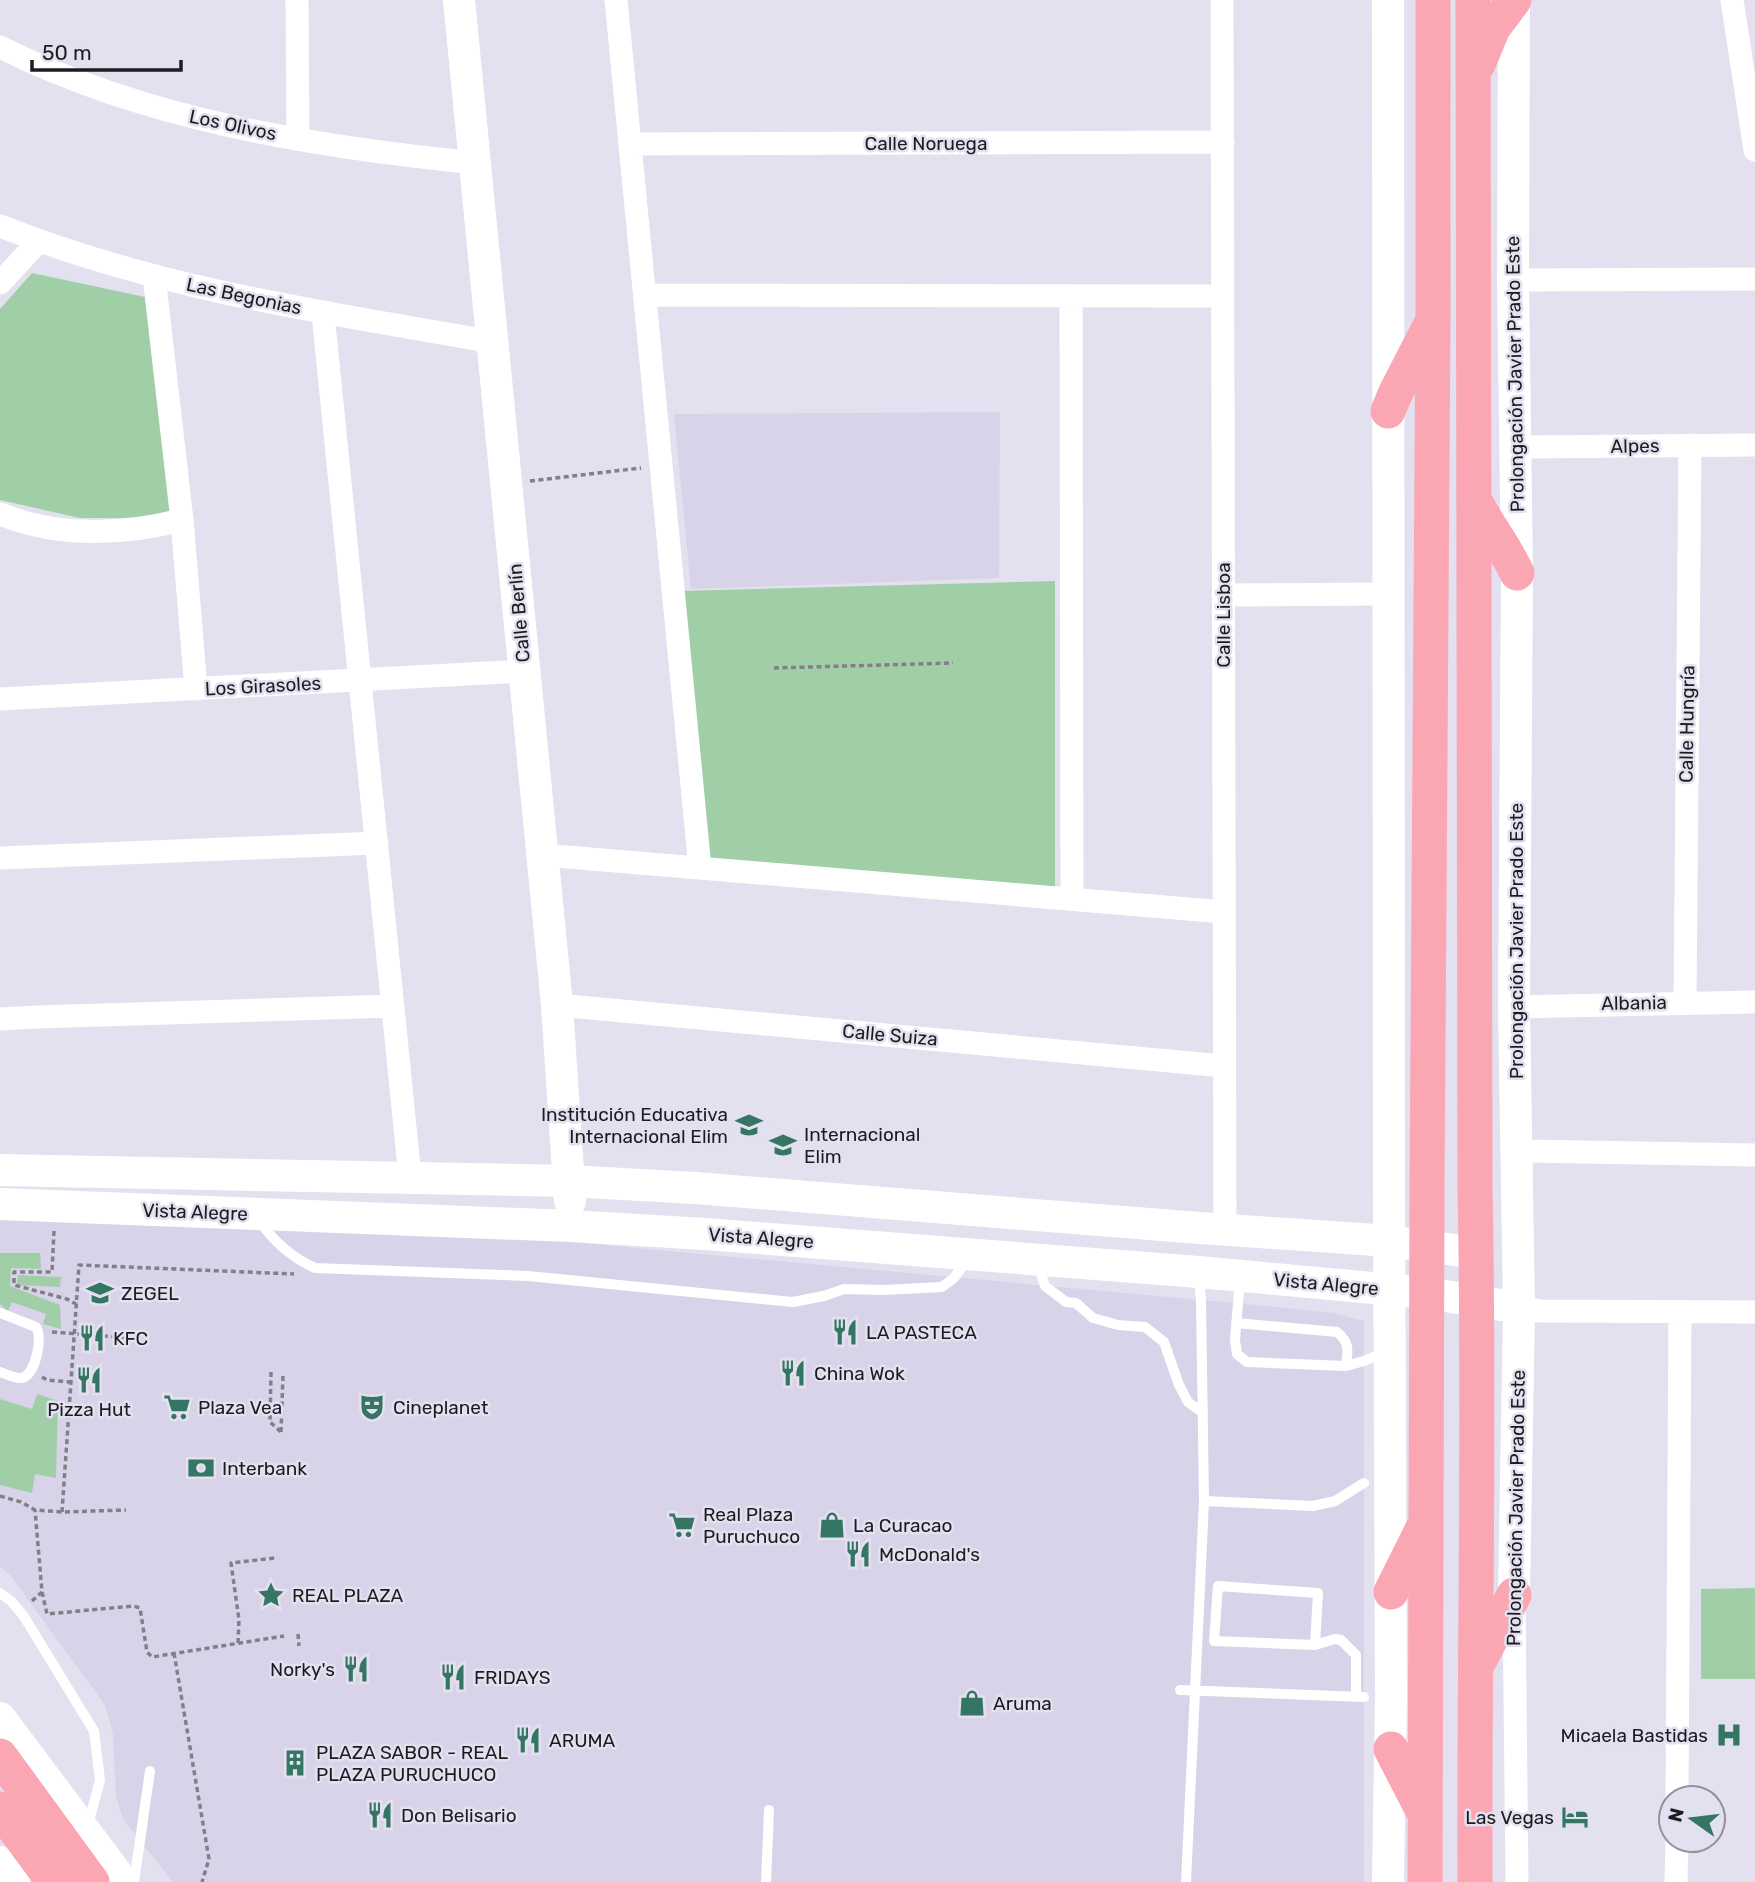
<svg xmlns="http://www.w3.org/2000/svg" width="1755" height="1882" font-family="Rubik,sans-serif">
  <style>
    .built { fill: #d9d3e9 }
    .green { fill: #a0cfa7 }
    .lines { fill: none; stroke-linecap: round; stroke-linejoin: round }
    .path { stroke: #827f89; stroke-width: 3.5; stroke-dasharray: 5 3.5; stroke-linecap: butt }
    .lane { stroke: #fff; stroke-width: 10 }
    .street { stroke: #fff; stroke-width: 23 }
    .secondary { stroke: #fff; stroke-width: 32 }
    .primary { stroke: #faa6b3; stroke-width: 35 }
    .labels { text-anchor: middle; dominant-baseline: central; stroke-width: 5; stroke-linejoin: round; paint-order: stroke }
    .street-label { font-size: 19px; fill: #1d1b20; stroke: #e3e0ef }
    .poi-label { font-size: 19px; fill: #1d1b20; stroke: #e3e0ef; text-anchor: start }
  </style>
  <rect width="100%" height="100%" fill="#e3e0ef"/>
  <path class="built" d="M1000 412 999 578 691 589 674 414Z
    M0 1220 516 1237 1267 1306 1333 1313 1364 1321V1882H173L123 1819 116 1796 113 1734 105 1705 10 1575 0 1566Z"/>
  <path class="green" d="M32 273 145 297 171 518H80L0 500V309Z
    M1055 581V887L708 859 681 591Z
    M0 1253H40L41 1269 11 1268 10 1286 60 1305 61 1329 43 1324 46 1314 12 1302 8 1311 0 1304Z
    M18 1275 61 1277 60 1287 17 1285Z
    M37 1394 58 1401 56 1478 35 1474 32 1493 0 1485V1399L32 1409Z
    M1755 1588V1679H1701V1589Z"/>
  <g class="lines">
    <path class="path" d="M530 481 641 468
      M774 668 953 663
      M54 1231 52 1272H14V1285L67 1299 76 1304
      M52 1332 133 1338
      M271 1372 270 1422 281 1432
      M42 1377 47 1380 71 1382
      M281 1432 283 1375
      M0 1496 21 1502 35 1510 62 1512 126 1510
      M62 1512 79 1265 294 1274
      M42 1592 47 1614 133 1606 140 1608 147 1652 152 1657 284 1636
      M32 1601 42 1592 35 1510
      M298 1634 299 1646
      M238 1643 239 1620 231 1563 275 1558
      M174 1653 209 1859 202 1882"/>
    <path class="lane" d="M258 1219C274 1242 291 1257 315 1268L528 1276 793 1302 824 1296 844 1289 884 1290 942 1287 954 1278 967 1260
      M1037 1262 1045 1286 1066 1302 1076 1303 1093 1318 1118 1325 1145 1327 1164 1342 1179 1385 1188 1402 1203 1413
      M1240 1279 1235 1340 1237 1354 1247 1362 1346 1366 1364 1361 1385 1352
      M0 1313 36 1327C43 1337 36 1374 22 1378 16 1379 6 1374 0 1372
      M1236 1323 1337 1332C1350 1343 1348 1350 1346 1366
      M1204 1501 1313 1506 1335 1501 1364 1483
      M0 1593 11 1601 23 1615 94 1731 100 1780 88 1825
      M1315 1645 1318 1593 1218 1586 1214 1641 1315 1645 1335 1639 1341 1640 1356 1655V1697
      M1180 1690 1364 1697
      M134 1882 150 1771
      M766 1882 769 1810
      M1186 1882 1204 1501 1201 1301 1199 1276"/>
    <path class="street" d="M297 0 298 139
      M616 0 700 868
      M1222 0 1225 1230
      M1732 0 1755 150
      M0 47C145 120 315 147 476 163
      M630 144 1223 142
      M0 226C158 289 327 313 494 342
      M154 276 182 520 196 689
      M1513 280 1755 279
      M0 283 39 241
      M645 295 1223 296
      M1071 296 1072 899
      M323 314 410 1177
      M1515 447 1755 445
      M0 514C59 538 122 535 182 520
      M1223 595 1389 594
      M0 699 525 671
      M543 855 1224 912
      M0 858 377 843
      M1685 1003 1690 445
      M557 1005 1224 1066
      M1514 1007 1755 1002
      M0 1019 37 1017 392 1006
      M1517 1151 1755 1155
      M1519 1308 1541 1311 1755 1312
      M1514 1602 1517 1882
      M1677 1798 1680 1312
      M1676 1882 1677 1840"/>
    <path class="secondary" d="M459 0 557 1005 570 1201
      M1388 0 1389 1184 1391 1697 1388 1882
      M0 1170 569 1181 695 1188 1200 1228 1389 1241 1476 1253
      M0 1204 571 1226 705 1234 1199 1272 1427 1293 1519 1308
      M1514 1595 1519 1308 1514 1007 1517 573 1513 280 1514 0
      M0 1718 123 1882
      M0 1862 14 1882"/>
    <path class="primary" d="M1473 0 1475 1189C1480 1420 1474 1651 1475 1882
      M1478 64 1493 28 1514 0
      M1388 411 1396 392 1430 326
      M1474 499C1487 525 1505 547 1517 573
      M1391 1592 1423 1528
      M1478 1663 1514 1595
      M1391 1749 1423 1811
      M0 1756 92 1882
      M0 1809 54 1882
      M1425 1882 1427 1186 1433 319V0"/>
  </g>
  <defs>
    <g id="school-bare" transform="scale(2.1)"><path d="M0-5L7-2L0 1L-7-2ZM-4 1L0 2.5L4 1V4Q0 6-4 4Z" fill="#357563" stroke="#e3e0ef" stroke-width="2.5" paint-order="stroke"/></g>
    <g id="restaurant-bare" transform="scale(2.1)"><path d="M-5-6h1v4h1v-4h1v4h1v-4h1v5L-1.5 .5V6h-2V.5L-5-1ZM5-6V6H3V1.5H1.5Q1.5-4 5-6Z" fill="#357563" stroke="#e3e0ef" stroke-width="2.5" paint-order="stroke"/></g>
    <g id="supermarket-bare" transform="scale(2.1)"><path d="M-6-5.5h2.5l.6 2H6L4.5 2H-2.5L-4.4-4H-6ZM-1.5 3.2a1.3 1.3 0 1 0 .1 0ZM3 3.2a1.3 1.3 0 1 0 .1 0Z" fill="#357563" stroke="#e3e0ef" stroke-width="2.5" paint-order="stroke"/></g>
    <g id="theatre-bare" transform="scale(2.1)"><path d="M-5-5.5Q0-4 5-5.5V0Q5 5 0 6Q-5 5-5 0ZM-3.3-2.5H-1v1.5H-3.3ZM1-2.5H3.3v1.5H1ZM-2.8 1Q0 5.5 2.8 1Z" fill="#357563" stroke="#e3e0ef" stroke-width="2.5" paint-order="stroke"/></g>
    <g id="bank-bare" transform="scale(2.1)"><path d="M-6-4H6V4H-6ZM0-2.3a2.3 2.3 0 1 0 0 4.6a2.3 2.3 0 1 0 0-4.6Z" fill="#357563" stroke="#e3e0ef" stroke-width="2.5" paint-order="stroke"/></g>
    <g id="shop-bare" transform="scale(2.1)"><path d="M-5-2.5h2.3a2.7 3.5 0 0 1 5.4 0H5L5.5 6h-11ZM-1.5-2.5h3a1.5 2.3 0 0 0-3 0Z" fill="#357563" stroke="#e3e0ef" stroke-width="2.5" paint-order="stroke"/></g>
    <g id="sight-bare" transform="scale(2.1)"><path d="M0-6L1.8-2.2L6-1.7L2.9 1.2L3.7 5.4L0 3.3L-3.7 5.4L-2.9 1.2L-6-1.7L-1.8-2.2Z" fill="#357563" stroke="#e3e0ef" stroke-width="2.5" paint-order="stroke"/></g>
    <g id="hospital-bare" transform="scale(2.1)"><path d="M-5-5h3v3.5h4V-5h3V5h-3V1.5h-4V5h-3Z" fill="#357563" stroke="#e3e0ef" stroke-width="2.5" paint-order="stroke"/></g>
    <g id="building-bare" transform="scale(2.1)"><path d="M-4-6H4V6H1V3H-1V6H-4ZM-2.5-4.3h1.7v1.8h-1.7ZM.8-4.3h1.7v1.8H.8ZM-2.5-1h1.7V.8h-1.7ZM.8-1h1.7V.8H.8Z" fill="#357563" stroke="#e3e0ef" stroke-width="2.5" paint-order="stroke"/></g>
    <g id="hotel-bare" transform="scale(2.1)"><path d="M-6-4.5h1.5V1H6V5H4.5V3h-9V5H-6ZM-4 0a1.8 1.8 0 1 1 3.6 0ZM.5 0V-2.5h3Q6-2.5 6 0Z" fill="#357563" stroke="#e3e0ef" stroke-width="2.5" paint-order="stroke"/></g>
  </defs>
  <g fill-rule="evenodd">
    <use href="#school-bare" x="749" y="1125"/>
    <use href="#school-bare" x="783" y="1145"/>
    <use href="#school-bare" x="100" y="1293"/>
    <use href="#restaurant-bare" x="845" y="1332"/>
    <use href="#restaurant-bare" x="92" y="1338"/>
    <use href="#restaurant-bare" x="793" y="1373"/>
    <use href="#restaurant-bare" x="89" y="1380"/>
    <use href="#supermarket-bare" x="177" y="1407"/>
    <use href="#theatre-bare" x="372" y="1407"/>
    <use href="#bank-bare" x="201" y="1468"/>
    <use href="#supermarket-bare" x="682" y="1525"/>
    <use href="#shop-bare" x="832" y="1525"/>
    <use href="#restaurant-bare" x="858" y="1554"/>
    <use href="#sight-bare" x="271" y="1595"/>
    <use href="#restaurant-bare" x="356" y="1669"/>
    <use href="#restaurant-bare" x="453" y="1677"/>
    <use href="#shop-bare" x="972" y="1703"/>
    <use href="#hospital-bare" x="1729" y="1735"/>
    <use href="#restaurant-bare" x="528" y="1740"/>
    <use href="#building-bare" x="295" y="1763"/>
    <use href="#restaurant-bare" x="380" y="1815"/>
    <use href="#hotel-bare" x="1575" y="1817"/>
  </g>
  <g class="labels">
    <g class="street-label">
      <text transform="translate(233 125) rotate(12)">Los Olivos</text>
      <text x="926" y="143">Calle Noruega</text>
      <text transform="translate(244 296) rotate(12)">Las Begonias</text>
      <text transform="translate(1515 374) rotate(-91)">Prolongación Javier Prado Este</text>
      <text transform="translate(1635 446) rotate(-1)">Alpes</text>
      <text transform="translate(519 613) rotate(-95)">Calle Berlín</text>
      <text transform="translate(1223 615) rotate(-90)">Calle Lisboa</text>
      <text transform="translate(263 686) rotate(-3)">Los Girasoles</text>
      <text transform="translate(1687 724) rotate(-89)">Calle Hungría</text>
      <text transform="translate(1516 941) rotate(-90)">Prolongación Javier Prado Este</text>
      <text transform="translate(1634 1003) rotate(-1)">Albania</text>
      <text transform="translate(890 1035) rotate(5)">Calle Suiza</text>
      <text transform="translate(195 1212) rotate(2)">Vista Alegre</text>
      <text transform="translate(761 1238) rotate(4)">Vista Alegre</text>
      <text transform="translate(1326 1284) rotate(5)">Vista Alegre</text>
      <text transform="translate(1516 1508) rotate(-89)">Prolongación Javier Prado Este</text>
    </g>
    <g class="poi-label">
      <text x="728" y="1114" text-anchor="end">Institución Educativa<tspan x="728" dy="22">Internacional Elim</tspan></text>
      <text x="804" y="1134">Internacional<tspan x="804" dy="22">Elim</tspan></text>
      <text x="121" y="1293">ZEGEL</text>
      <text x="866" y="1332">LA PASTECA</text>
      <text x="113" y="1338">KFC</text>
      <text x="814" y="1373">China Wok</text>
      <text x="198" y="1407">Plaza Vea</text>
      <text x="393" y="1407">Cineplanet</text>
      <text x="89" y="1409" text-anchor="middle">Pizza Hut</text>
      <text x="222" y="1468">Interbank</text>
      <text x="703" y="1514">Real Plaza<tspan x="703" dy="22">Puruchuco</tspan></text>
      <text x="853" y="1525">La Curacao</text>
      <text x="879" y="1554">McDonald's</text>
      <text x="292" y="1595">REAL PLAZA</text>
      <text x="335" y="1669" text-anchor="end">Norky's</text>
      <text x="474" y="1677">FRIDAYS</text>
      <text x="993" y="1703">Aruma</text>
      <text x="1708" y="1735" text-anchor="end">Micaela Bastidas</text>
      <text x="549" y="1740">ARUMA</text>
      <text x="316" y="1752">PLAZA SABOR - REAL<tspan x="316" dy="22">PLAZA PURUCHUCO</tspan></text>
      <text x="401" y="1815">Don Belisario</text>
      <text x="1554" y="1817" text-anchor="end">Las Vegas</text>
    </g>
  </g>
  <g transform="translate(1692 1819) rotate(284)"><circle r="33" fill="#e3e0ef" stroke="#94919c" stroke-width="2"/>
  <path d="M0-5L12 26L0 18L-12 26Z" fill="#357563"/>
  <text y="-10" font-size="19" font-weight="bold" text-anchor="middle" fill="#1d1b20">N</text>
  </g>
  <path d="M32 60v10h149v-10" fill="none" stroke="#1d1b20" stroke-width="3.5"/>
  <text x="42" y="60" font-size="21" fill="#1d1b20" stroke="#e3e0ef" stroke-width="5" paint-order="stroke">50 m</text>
</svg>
